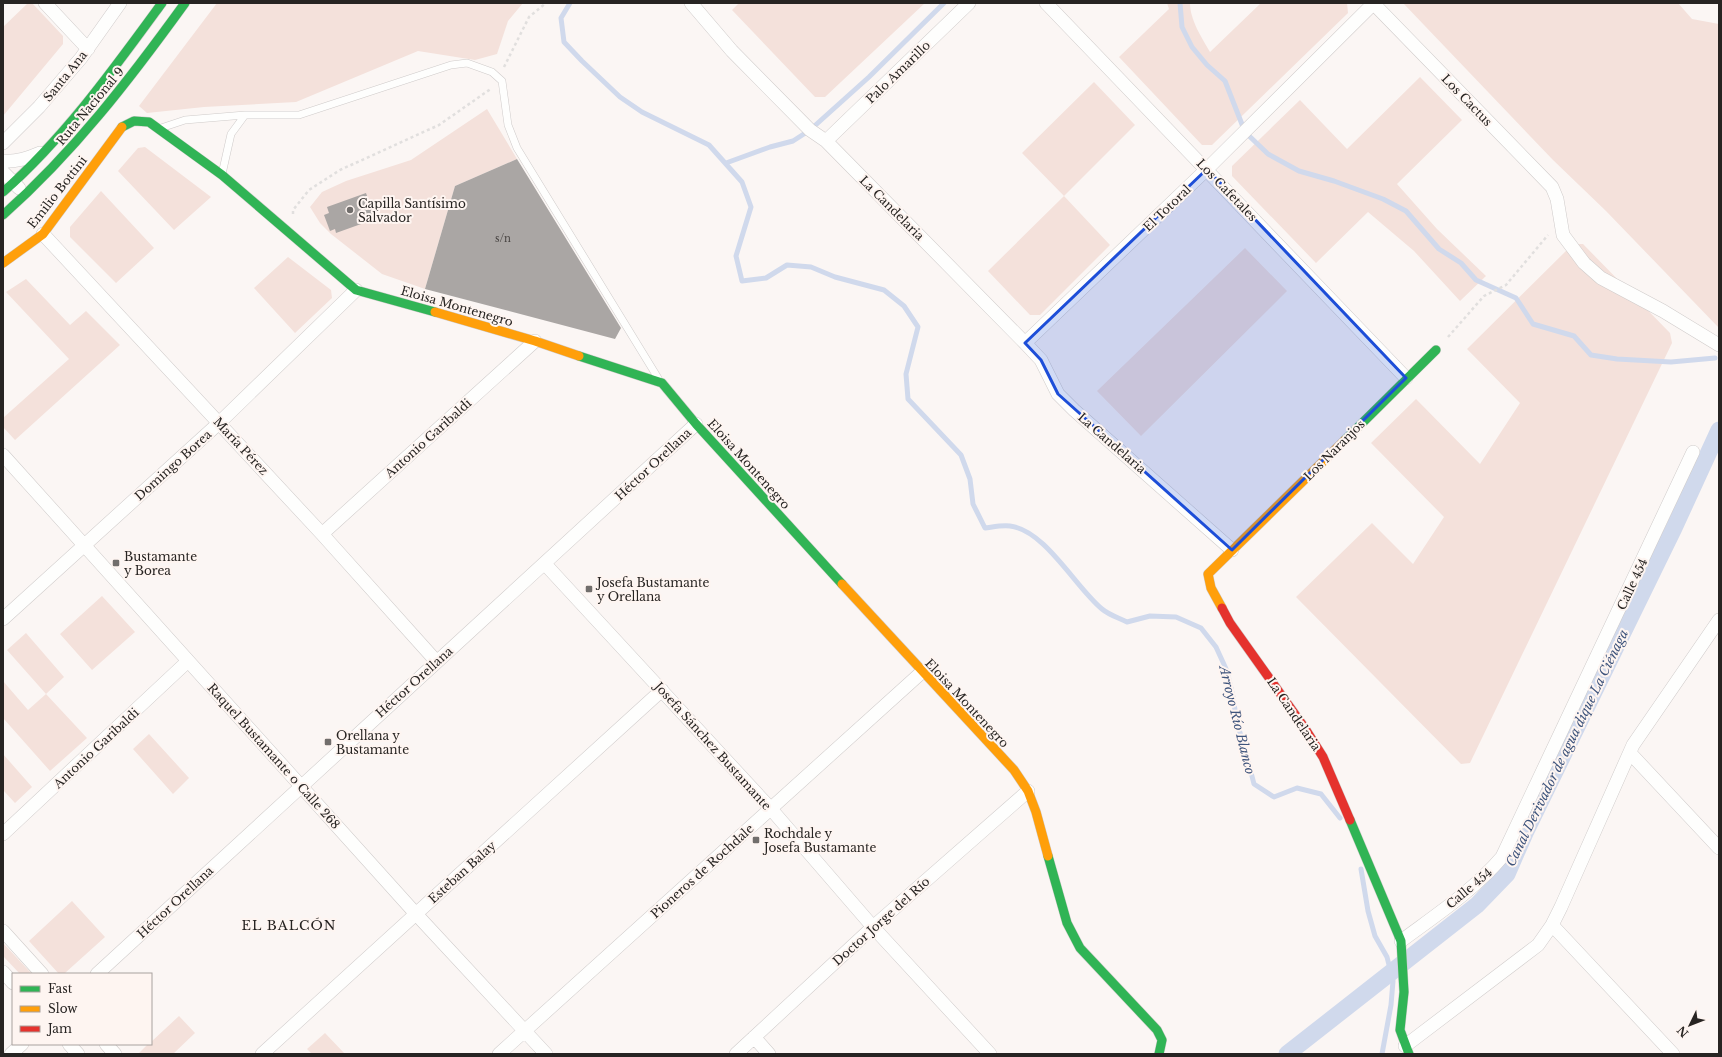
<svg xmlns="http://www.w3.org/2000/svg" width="1722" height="1057" font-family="'Libre Baskerville',serif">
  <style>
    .green { fill: #f4e1db }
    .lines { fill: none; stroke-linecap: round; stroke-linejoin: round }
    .stream { stroke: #d0d9ec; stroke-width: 5 }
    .canal { stroke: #d0d9ec; stroke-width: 17 }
    .building { fill: #aaa6a4 }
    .lane-casing { stroke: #cfcbca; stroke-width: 8 }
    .street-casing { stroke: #cfcbca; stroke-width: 14 }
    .fast-casing { stroke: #cfcbca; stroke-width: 10 }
    .slow-casing { stroke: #cfcbca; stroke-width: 10 }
    .jam-casing { stroke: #cfcbca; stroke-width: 10 }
    .path { stroke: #e1dfde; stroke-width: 2.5; stroke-dasharray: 3 3; stroke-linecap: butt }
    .lane { stroke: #fefefd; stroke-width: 7 }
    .street { stroke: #fefefd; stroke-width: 13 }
    .fast { stroke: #30b455; stroke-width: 9 }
    .slow { stroke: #ff9f0a; stroke-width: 9 }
    .jam { stroke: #e5322d; stroke-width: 9 }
    .marked { fill: #1d4ed8; fill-opacity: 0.2; stroke: #1d4ed8; stroke-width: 3; stroke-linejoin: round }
    .poi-dot { fill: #716e6c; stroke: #fef5f1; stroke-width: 1.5 }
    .labels { text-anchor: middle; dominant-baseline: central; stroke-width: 4; stroke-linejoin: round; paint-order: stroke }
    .number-label { font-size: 10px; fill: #484442 }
    .street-label { font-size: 12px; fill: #272422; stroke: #fef5f1 }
    .poi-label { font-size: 12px; fill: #272422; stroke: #fef5f1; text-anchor: start }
    .water-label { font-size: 13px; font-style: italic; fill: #3e547c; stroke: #fef5f1 }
    .neighbourhood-label { font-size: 13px; letter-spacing: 1px; fill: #272422; stroke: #fef5f1 }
  </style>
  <rect width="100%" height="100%" fill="#fbf6f4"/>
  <path class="green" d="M28 3H32L63 36V44L3 116V27Z
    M217 3H523L508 21 497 54 475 60 418 51 296 102 204 107 147 113 139 106Z
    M739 3H925L825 97H815L732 10Z
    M1167 3H1190C1190 20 1202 38 1210 52L1261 3H1347L1348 13 1212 145H1202L1119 57 1169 9Z
    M1403 3H1678L1692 19 1719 24V328L1606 211 1553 160Z
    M1420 77 1462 120 1397 184 1437 229 1486 276 1460 301 1414 251 1368 212 1316 263 1232 176V166L1300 100 1347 149Z
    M1094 82 1135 125 1064 196 1110 245 1040 315H1030L988 271 1064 196 1022 153Z
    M487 109 517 159 455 186 425 289 382 274 331 234 320 223 310 207 322 192 346 181 411 160Z
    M145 147 211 197 174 230 118 171 138 148Z
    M101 191 154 248 116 283 70 237V227Z
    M1573 244H1583L1670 333 1672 343 1470 763 1461 764 1296 597 1372 523 1413 564 1444 517 1371 443 1416 399 1480 464 1520 403 1467 349Z
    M1245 248 1287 291 1141 436 1097 391Z
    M288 257 331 290 332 298 295 333 254 288Z
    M26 279 70 325 86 311 120 345 15 440 3 427V418L69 359 6 292Z
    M102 596 135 632 92 670 60 634Z
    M26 633 64 677 46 694 87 738 50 771 3 718V681L28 710 46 694 7 650Z
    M149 734 189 778 173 794 133 749Z
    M3 754 32 787 15 803 3 790Z
    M72 901 105 937 65 973 59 974 29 941Z
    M3 943 32 974H20L3 956Z
    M179 1016 195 1033 173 1054H138L148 1044H151V1042Z
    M325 1033 345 1054H312L307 1049Z"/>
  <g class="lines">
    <path class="stream" d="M570 3 561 18 564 42 582 61 620 97 642 112 709 145 742 182 751 207 736 256 742 281 766 278 787 265 811 267 835 277 884 290 904 306 918 327 906 374 908 399 961 455 970 479 973 504 985 528C993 527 1002 525 1010 526 1045 530 1076 588 1102 609 1109 615 1119 618 1127 622L1150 616 1176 617 1201 628 1216 647 1227 671 1233 697 1237 723 1245 749 1254 784 1274 797 1297 788 1321 794 1340 818
      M1180 3 1182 27 1192 47 1207 65 1225 81 1245 132 1268 154 1299 171 1334 181 1383 199 1406 211 1439 249 1461 263 1476 280 1516 298 1533 324 1574 336 1591 355 1617 359 1671 362 1715 358
      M726 163 770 147 793 141 810 130 869 77 944 3
      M1361 869 1368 911 1375 936 1387 957 1393 981 1391 1005 1382 1054"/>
    <path class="canal" d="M1287 1054 1477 905 1507 874 1525 833 1674 528 1719 430"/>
  </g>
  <path class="building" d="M517 159 621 328 615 339 425 289 455 186Z
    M366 193 375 219 336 233 335 229 330 231 324 215 329 213 327 207Z"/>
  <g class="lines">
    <g class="lane-casing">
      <path id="lane" d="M161 128 185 120 245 115
        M222 174 231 134 245 115H299L451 65 467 63 492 72 502 81 508 125 517 148 658 378"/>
    </g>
    <g class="street-casing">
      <path id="street" d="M45 3 88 49
        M691 3 732 51 810 130 826 141 1025 343 1041 360 1058 394 1074 410 1232 550
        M1046 3 1406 378
        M1373 3 1552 187 1557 199 1563 235 1584 263 1601 278 1663 311 1719 345
        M826 141 969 3
        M3 143 39 107 81 58 120 3
        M3 161C17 162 28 158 40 153
        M3 172 19 188
        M43 234 322 534 436 661
        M1025 343 1207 169 1374 3
        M3 455 416 914 546 1054
        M322 534 535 341
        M545 564 771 809 873 927 990 1054
        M3 619 219 423 356 290
        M1630 753 1719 848
        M3 834 188 661
        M1552 925 1673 1054
        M3 931 42 974
        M1401 941C1436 915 1473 891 1502 857L1693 452
        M3 972 13 983
        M97 974C296 790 497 608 696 424
        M754 1037 769 1054
        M69 1044 78 1054
        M106 1044 115 1054
        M1405 1046 1538 945 1552 925 1561 907 1633 745 1719 620
        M11 1054 22 1044
        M262 1054 662 690
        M499 1054 922 672
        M736 1054 873 927 1028 791"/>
    </g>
    <g class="fast-casing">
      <path id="fast" d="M122 127 134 121 149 122 222 175 356 290 435 312
        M3 192C65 137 113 70 162 3
        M3 215C74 152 130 79 185 3
        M579 356 662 383 696 424 842 584
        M1345 440 1436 350
        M1350 820 1401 941 1404 992 1400 1030 1409 1054
        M1048 856 1067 923 1080 948 1157 1030 1162 1040 1159 1054"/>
    </g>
    <g class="slow-casing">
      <path id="slow" d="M3 263 43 234 122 127
        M435 312 535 341 579 356
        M842 584 1014 770 1028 791 1036 812 1048 856
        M1222 608 1211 588 1208 574 1345 440"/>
    </g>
    <g class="jam-casing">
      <path id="jam" d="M1222 608 1230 623 1304 727 1323 757 1350 820"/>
    </g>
    <path class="path" d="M504 67 529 17 546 3
      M293 214V210L309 190 340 170 439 125 492 88
      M1448 337 1484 296 1506 285 1548 235"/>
    <use href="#lane" class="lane"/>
    <use href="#street" class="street"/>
    <use href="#fast" class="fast"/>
    <use href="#slow" class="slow"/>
    <use href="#jam" class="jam"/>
  </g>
  <path class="marked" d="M1207 169 1406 378 1232 550 1058 394 1041 360 1025 343Z"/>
  <g class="poi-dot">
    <circle cx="350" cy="210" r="4"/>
    <rect x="112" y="559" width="8" height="8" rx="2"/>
    <rect x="585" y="585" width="8" height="8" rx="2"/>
    <rect x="324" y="738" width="8" height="8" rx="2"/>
    <rect x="752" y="836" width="8" height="8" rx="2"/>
  </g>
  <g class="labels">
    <g class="number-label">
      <text x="503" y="238">s/n</text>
    </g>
    <g class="street-label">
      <text transform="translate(898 72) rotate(-44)">Palo Amarillo</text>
      <text transform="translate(65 76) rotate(-51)">Santa Ana</text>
      <text transform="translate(1467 100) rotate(46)">Los Cactus</text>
      <text transform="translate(90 106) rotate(-50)">Ruta Nacional 9</text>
      <text transform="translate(1227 190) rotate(46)">Los Cafetales</text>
      <text transform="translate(57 192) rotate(-52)">Emilio Bottini</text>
      <text transform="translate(892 208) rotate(45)">La Candelaria</text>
      <text transform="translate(1167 208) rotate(-44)">El Totoral</text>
      <text transform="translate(457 306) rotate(16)">Eloisa Montenegro</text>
      <text transform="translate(428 438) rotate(-42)">Antonio Garibaldi</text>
      <text transform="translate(1112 443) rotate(41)">La Candelaria</text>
      <text transform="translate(241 446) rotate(47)">María Pérez</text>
      <text transform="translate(1334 450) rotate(-45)">Los Naranjos</text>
      <text transform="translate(653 464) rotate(-43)">Héctor Orellana</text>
      <text transform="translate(749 464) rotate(48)">Eloisa Montenegro</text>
      <text transform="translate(173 465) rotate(-42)">Domingo Borea</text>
      <text transform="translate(1632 584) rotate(-65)">Calle 454</text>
      <text transform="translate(414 682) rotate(-42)">Héctor Orellana</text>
      <text transform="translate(967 703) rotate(47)">Eloisa Montenegro</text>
      <text transform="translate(1294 714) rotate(56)">La Candelaria</text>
      <text transform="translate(713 746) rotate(48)">Josefa Sánchez Bustamante</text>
      <text transform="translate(96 748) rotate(-43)">Antonio Garibaldi</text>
      <text transform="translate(274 756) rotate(48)">Raquel Bustamante o Calle 268</text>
      <text transform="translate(702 871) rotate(-42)">Pioneros de Rochdale</text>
      <text transform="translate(462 872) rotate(-42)">Esteban Balay</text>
      <text transform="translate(1469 888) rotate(-40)">Calle 454</text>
      <text transform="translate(175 902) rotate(-43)">Héctor Orellana</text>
      <text transform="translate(881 921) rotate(-42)">Doctor Jorge del Río</text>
    </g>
    <g class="poi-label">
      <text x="358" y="203">Capilla Santísimo<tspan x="358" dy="14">Salvador</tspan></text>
      <text x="124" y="556">Bustamante<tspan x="124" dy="14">y Borea</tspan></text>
      <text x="597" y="582">Josefa Bustamante<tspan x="597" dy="14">y Orellana</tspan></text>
      <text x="336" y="735">Orellana y<tspan x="336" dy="14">Bustamante</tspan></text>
      <text x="764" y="833">Rochdale y<tspan x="764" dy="14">Josefa Bustamante</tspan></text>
    </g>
    <g class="water-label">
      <text transform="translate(1237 720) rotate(76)">Arroyo Río Blanco</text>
      <text transform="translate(1567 748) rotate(-64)">Canal Derivador de agua dique La Ciénaga</text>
    </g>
    <g class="neighbourhood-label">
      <text x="289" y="925">EL BALCÓN</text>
    </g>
  </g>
  <rect width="1722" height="1057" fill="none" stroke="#272422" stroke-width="8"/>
  <rect x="12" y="973" width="140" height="72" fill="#fef5f1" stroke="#a8a19e"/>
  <rect x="20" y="986" width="20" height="6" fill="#30b455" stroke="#a8a19e"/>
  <text x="48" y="993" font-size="12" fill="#272422">Fast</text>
  <rect x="20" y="1006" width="20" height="6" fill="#ff9f0a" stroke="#a8a19e"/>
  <text x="48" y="1013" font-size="12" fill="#272422">Slow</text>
  <rect x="20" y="1026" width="20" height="6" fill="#e5322d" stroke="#a8a19e"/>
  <text x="48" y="1033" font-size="12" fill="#272422">Jam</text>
  <g transform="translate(1690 1025) rotate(227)" stroke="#fef5f1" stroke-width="3" paint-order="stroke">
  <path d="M0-3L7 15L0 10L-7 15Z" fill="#272422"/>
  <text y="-6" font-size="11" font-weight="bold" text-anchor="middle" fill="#272422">N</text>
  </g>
</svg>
